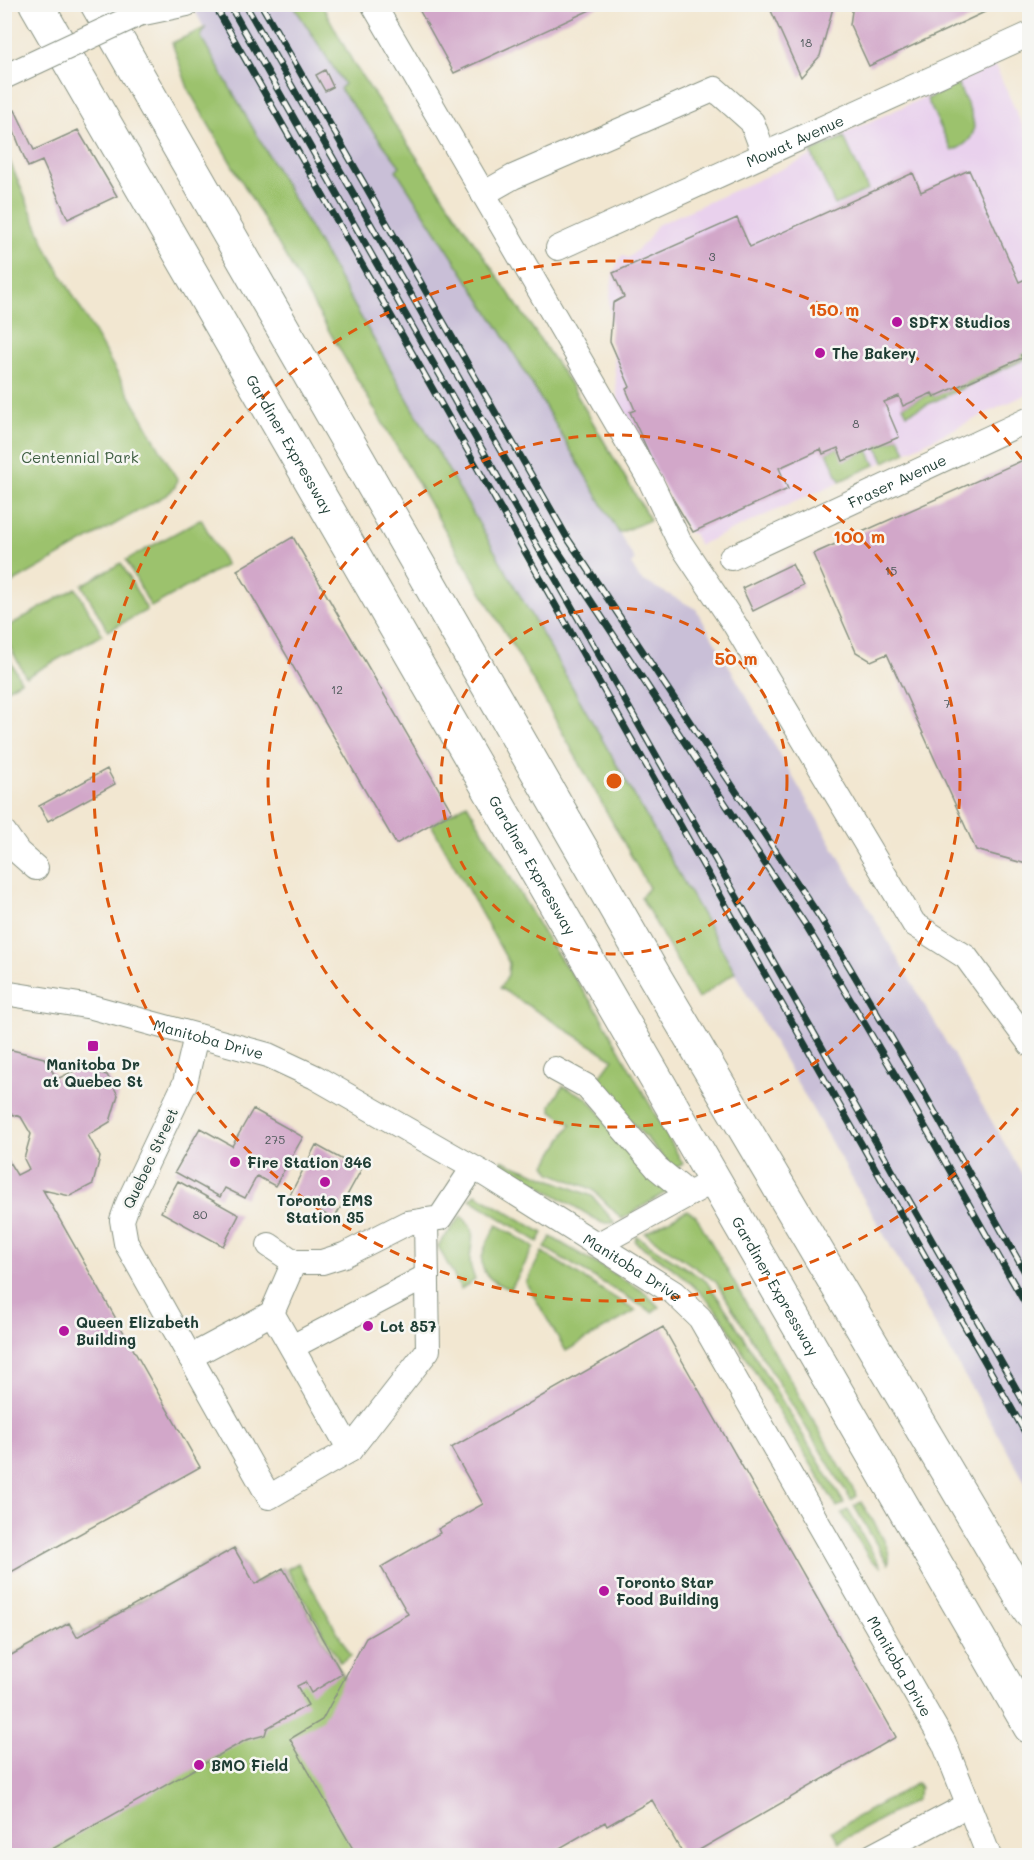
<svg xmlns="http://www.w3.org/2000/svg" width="1034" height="1860" font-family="Mali,sans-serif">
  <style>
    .built { fill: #e9d1ed }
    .industrial { fill: #c9bfd7 }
    .green { fill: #9cc26d; stroke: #5e8050; stroke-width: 1.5 }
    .building { fill: #d2a7c9 }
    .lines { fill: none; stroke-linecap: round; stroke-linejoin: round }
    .minor-casing { stroke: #889282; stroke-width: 26 }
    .highway-casing { stroke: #889282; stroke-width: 35 }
    .minor { stroke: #fff; stroke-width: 24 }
    .highway { stroke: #fff; stroke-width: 33 }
    .rail-casing { stroke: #1f3d34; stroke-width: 7 }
    .rail { stroke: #f6f6f2; stroke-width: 4.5; stroke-dasharray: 14; stroke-linecap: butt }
    .minor-bridge-casing { stroke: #889282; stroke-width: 26; stroke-linecap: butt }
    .minor-bridge { stroke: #fff; stroke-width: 24 }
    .ring { fill: none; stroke: #de580e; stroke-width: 3; stroke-dasharray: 10 8 }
    .poi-dot { fill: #b5179e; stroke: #f6f6f2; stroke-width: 2 }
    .labels { text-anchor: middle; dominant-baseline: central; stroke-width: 5; stroke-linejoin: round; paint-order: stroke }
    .number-label { font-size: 12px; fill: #4c5859 }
    .street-label { font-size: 15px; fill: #1f3d34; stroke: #f6f6f2 }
    .poi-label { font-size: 15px; font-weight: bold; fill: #1f3d34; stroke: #f6f6f2; text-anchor: start }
    .park-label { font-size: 15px; fill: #3e5e42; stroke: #f6f6f2 }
    .centre { fill: #de580e; stroke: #f6f6f2; stroke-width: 3 }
    .ring-label { font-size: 18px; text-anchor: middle; font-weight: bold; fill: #de580e; stroke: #f6f6f2; stroke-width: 5; stroke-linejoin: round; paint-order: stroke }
  </style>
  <rect width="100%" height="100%" fill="#f6f6f2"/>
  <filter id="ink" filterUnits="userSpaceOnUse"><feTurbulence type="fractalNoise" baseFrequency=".0167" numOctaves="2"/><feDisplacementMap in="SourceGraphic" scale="12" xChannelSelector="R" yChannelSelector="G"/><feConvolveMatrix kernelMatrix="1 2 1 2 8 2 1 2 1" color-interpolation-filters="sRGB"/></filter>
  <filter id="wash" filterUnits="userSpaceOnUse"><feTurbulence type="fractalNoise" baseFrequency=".008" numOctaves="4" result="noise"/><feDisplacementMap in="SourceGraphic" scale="24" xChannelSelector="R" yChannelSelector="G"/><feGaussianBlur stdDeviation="1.35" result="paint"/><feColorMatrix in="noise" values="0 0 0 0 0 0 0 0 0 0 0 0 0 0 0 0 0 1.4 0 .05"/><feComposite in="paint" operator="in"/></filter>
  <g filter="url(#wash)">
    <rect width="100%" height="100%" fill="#f2e7d1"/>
    <path class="built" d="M995 65 1029 140V393L906 452 699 545 693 533 690 534 618 405 609 303 613 273 622 255 628 258 646 242 657 225 811 156 808 150Z"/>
    <path class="industrial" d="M192 5H293L344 84 340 89 400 166 396 171 502 333 635 560 631 564 640 579 696 609 1029 1186V1489L201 37 204 28Z"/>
    <path class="green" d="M293 5H322L355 66 571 385 650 520 619 533 502 333 396 170 400 166 340 89 344 84Z
      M205 28 201 37 735 972 698 999 641 897 649 888 546 703 189 91 172 43Z
      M958 84C969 111 990 136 952 151L927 99Z
      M844 137 868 190 835 205 811 152Z
      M4 148 47 249 177 479 175 487 168 494 5 587Z
      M1029 351V357L909 413 907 414 903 406 932 393 934 397Z
      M899 437 906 452 884 462 877 446Z
      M838 448 844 460 868 450 875 465 840 481 827 452Z
      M201 519 226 565 151 607 126 560Z
      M121 563 147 610 108 631 82 585Z
      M76 588 102 635 26 677 5 637V628Z
      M5 651 21 681 5 690H4Z
      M467 804 550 944 597 1010 683 1164 674 1169 596 1082 613 1059 500 988 508 975 509 963 431 824Z
      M563 1086 587 1098 668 1191 622 1219 592 1189 551 1173 546 1165 571 1124 551 1110V1105Z
      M501 1160 592 1196 615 1223H602L500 1162Z
      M476 1194 543 1233 538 1242 470 1199Z
      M687 1210 696 1216 857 1496 851 1500 716 1282 645 1233Z
      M461 1216C480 1232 470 1241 470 1261 470 1267 473 1274 475 1280L461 1289 438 1246Z
      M497 1225 534 1247 511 1289C471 1276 478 1255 497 1225Z
      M636 1236 706 1281 730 1315 844 1503 837 1507 721 1316C696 1284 669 1264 635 1242Z
      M551 1237 643 1291 659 1307 652 1312 545 1248Z
      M542 1252 636 1311 566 1351 526 1283Z
      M861 1502C869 1516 895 1550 888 1564L854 1506Z
      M848 1510 880 1566 871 1561 842 1513Z
      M234 1548 255 1583 283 1568 444 1855H5L4 1659 69 1623 77 1636Z
      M298 1563 351 1656 340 1662 287 1569Z
      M917 1783 920 1788 916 1800 839 1842 832 1831Z"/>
    <g id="blocks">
      <path class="building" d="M416 4H603L454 73Z
        M768 4H834L820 56 801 77Z
        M853 4H1002L869 66 850 25Z
        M325 70 333 87 325 91 316 75Z
        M15 110 34 150 78 130 117 196 68 219 42 161 28 167 7 114Z
        M969 170 1019 282 1030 277V351L1021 355 1022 358 934 397 932 393 903 406 899 396 884 402 899 437 843 461 838 448 823 454 821 449 799 459 779 468 788 489 693 532 661 479 630 412 635 410 626 389 630 387 610 341 613 303 624 297 613 273 737 218 750 247 913 173 921 192Z
        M1030 457V865L976 850 887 654 871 661 856 652 813 554Z
        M293 537 452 812 396 844 237 570Z
        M792 564 803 586 753 611 742 588Z
        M107 769 115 784 48 821 39 806Z
        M12 1050 44 1058 57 1079 80 1068 107 1075 118 1095 110 1122 88 1135 100 1157 93 1184 70 1196 43 1190 200 1467 4 1576V1154L17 1175 29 1169 24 1159 31 1134 21 1117 4 1112V1053Z
        M253 1109 303 1137 275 1186 257 1176 245 1198 225 1188 220 1197 175 1172 200 1128 232 1146Z
        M316 1145 361 1170 334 1219 290 1195Z
        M178 1181 239 1215 223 1246 161 1212Z
        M663 1327 896 1737 689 1856H684L652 1800 607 1826 605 1822 546 1856H357L290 1739 322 1720 366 1638 408 1614 381 1567 440 1533 438 1529 483 1504 451 1448Z
        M234 1548 255 1584 283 1568 342 1674 311 1693 305 1682 297 1686 308 1705 267 1728 265 1735 246 1740 40 1856H4V1659L69 1623 77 1637Z"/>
    </g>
  </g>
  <g filter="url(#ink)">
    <use href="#blocks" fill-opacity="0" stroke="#889282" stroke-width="1.5"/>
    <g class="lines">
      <g class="minor-casing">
        <g id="minor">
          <path d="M373 4 651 482 679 541 735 625 914 924 966 957 1030 1044"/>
          <path d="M139 14 187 4"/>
          <path d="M483 194 513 177 715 89 752 122 764 154"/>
          <path id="s1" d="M558 248 1030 34"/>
          <path id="s2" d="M731 558 1030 419"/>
          <path d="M4 832 18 852 36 868"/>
          <path id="s3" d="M4 993 92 1007 268 1055 315 1077 488 1176 674 1293 700 1318 944 1743 989 1856"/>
          <path d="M196 1036 185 1083 128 1203 122 1220 126 1243 269 1497 350 1450 428 1350 426 1220"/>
          <path d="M555 1069 586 1086 657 1168 689 1194"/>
          <path d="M599 1244 702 1187"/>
          <path d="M269 1245 294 1262H322L344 1255 407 1223 440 1218 473 1168"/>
          <path d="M272 1313 294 1262"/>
          <path d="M292 1347 427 1276"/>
          <path d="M190 1357 272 1313 350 1450"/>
          <path d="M872 1856 968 1805"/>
        </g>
      </g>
      <g class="highway-casing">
        <g id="highway">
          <path id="s4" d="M36 4 1030 1727"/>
          <path d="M97 4 655 977 1030 1612"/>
        </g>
      </g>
      <use href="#minor" class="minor"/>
      <use href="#highway" class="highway"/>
      <g class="rail-casing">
        <path id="rail" d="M214 4 1030 1441
          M229 4 1030 1413
          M245 4 556 548 807 927 907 1095 1030 1312
          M261 4 568 539 821 919 920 1086 1030 1281"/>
      </g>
      <use href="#rail" class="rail"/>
      <g class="minor-bridge-casing">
        <path id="minor-bridge" d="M4 77 139 14"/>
      </g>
      <use href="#minor-bridge" class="minor-bridge"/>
    </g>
  </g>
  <g class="ring">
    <circle cx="614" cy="781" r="173"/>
    <circle cx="614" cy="781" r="346"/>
    <path d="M1029 1094A520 520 0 1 1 1029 468"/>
  </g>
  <g class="poi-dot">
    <circle cx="897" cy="322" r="6"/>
    <circle cx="820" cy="353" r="6"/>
    <rect x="87" y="1040" width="12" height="12" rx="3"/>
    <circle cx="235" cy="1162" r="6"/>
    <circle cx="325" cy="1182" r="6"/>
    <circle cx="368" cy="1326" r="6"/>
    <circle cx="64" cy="1331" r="6"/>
    <circle cx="604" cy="1591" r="6"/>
    <circle cx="199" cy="1765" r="6"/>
  </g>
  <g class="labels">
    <g class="number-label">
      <text x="806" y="42">18</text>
      <text x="712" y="256">3</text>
      <text x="856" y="423">8</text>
      <text x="891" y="570">15</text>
      <text x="337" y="689">12</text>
      <text x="947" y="703">7</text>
      <text x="275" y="1139">275</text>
      <text x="200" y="1214">80</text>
    </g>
    <g class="street-label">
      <text stroke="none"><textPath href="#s1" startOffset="260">Mowat Avenue</textPath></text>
      <text stroke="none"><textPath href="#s4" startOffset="508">Gardiner Expressway</textPath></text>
      <text stroke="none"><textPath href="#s2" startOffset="183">Fraser Avenue</textPath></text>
      <text stroke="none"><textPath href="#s4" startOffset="994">Gardiner Expressway</textPath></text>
      <text stroke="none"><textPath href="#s3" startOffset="210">Manitoba Drive</textPath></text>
      <text transform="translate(150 1158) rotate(-65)">Quebec Street</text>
      <text stroke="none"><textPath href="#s3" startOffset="694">Manitoba Drive</textPath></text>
      <text stroke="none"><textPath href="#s4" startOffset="1480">Gardiner Expressway</textPath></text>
      <text stroke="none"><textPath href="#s3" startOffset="1180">Manitoba Drive</textPath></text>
    </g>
    <g class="poi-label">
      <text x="909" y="322">SDFX Studios</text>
      <text x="832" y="353">The Bakery</text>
      <text x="93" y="1064" text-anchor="middle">Manitoba Dr<tspan x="93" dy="17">at Quebec St</tspan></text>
      <text x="247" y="1162">Fire Station 346</text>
      <text x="325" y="1200" text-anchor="middle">Toronto EMS<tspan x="325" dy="17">Station 35</tspan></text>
      <text x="76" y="1322">Queen Elizabeth<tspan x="76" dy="17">Building</tspan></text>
      <text x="380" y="1326">Lot 857</text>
      <text x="616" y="1582">Toronto Star<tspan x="616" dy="17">Food Building</tspan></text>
      <text x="211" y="1765">BMO Field</text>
    </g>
    <g class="park-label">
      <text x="80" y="457">Centennial Park</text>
    </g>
  </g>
  <circle cx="614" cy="781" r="9" class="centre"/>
  <g class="ring-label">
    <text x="834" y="316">150 m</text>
    <text x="859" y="543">100 m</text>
    <text x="736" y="665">50 m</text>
  </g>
  <rect width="1034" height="1860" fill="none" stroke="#f6f6f2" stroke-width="24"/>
</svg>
